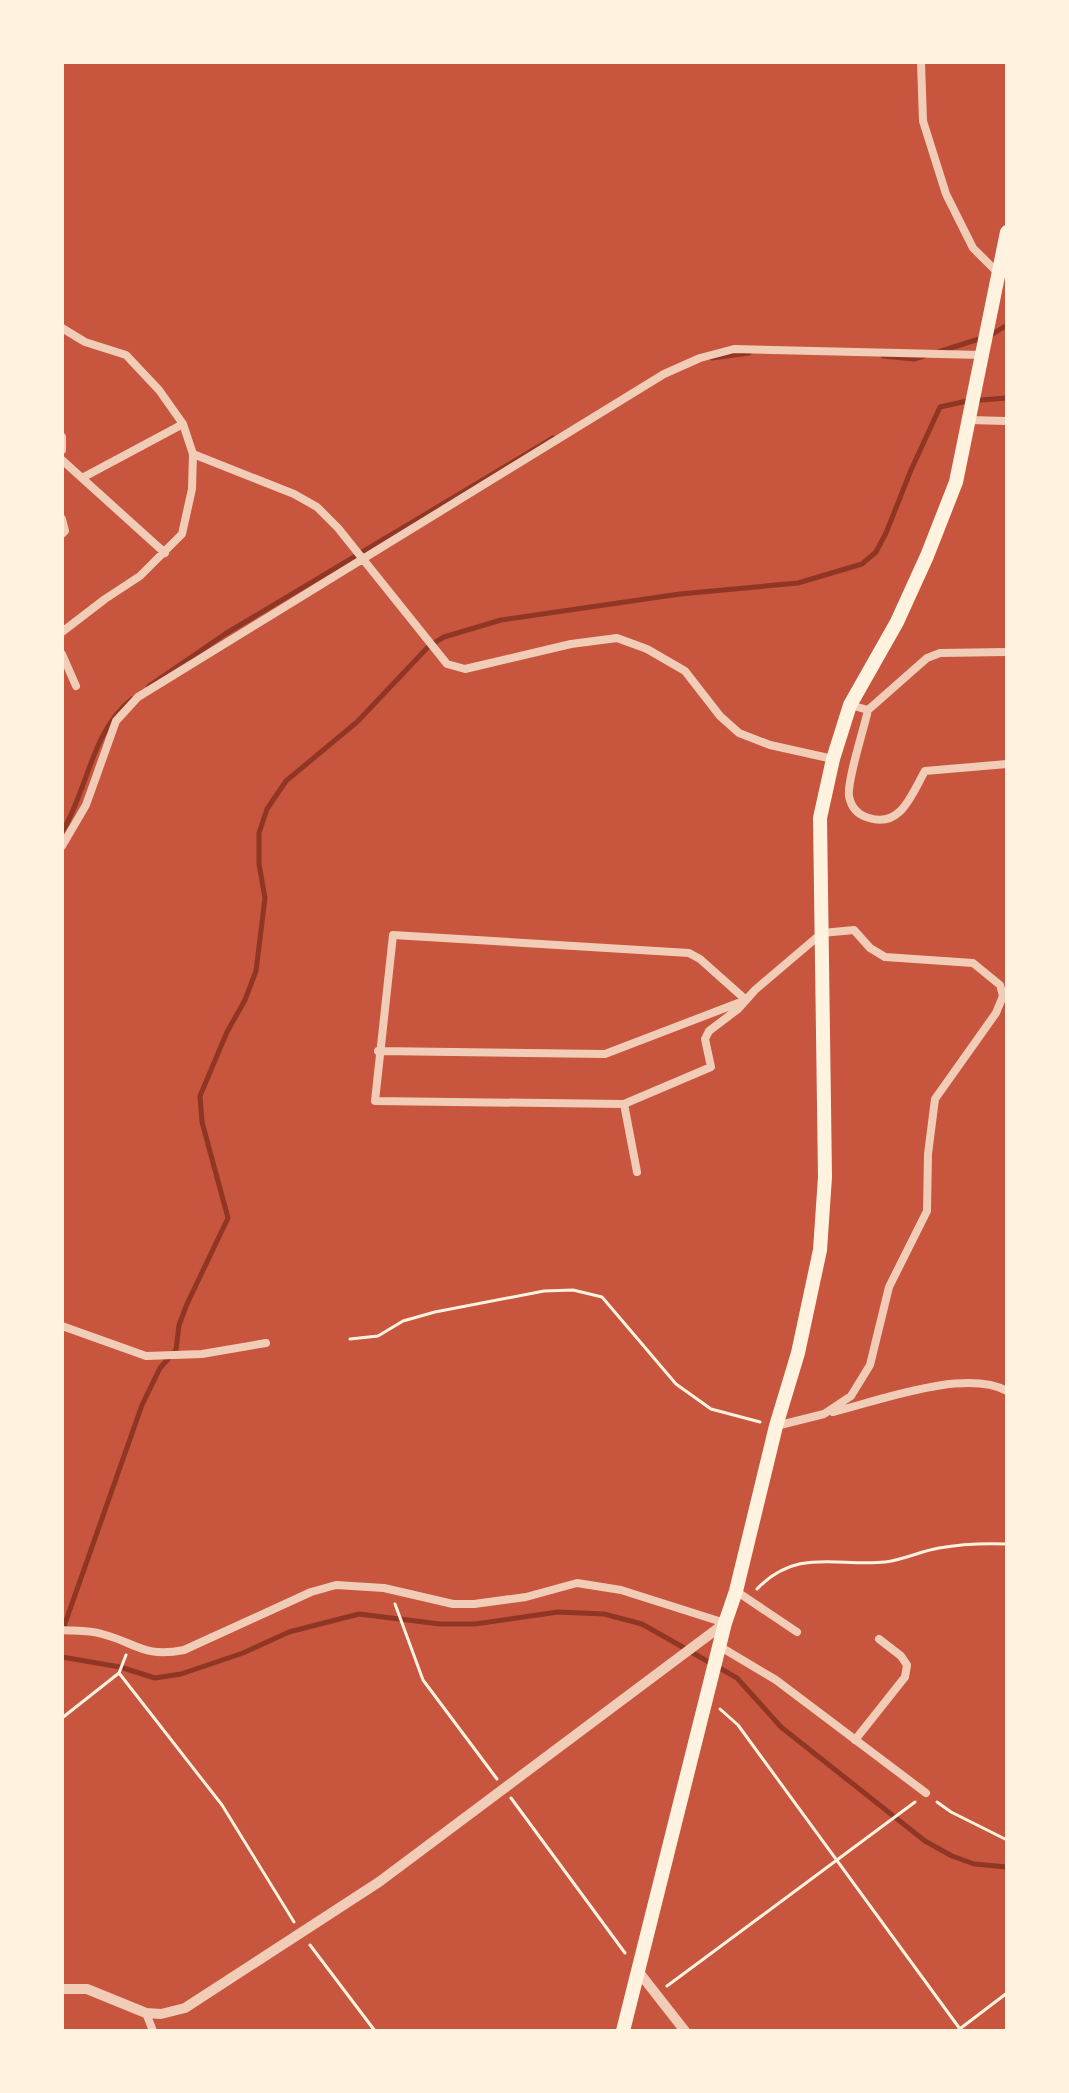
<svg xmlns="http://www.w3.org/2000/svg" width="1069" height="2093" font-family="'Source Sans 3',sans-serif">
  <style>
    .lines { fill: none; stroke-linecap: round; stroke-linejoin: round }
    .stream { stroke: #8f3625; stroke-width: 5 }
    .path { stroke: #fff3e0; stroke-width: 3 }
    .minor { stroke: #f1ccb7; stroke-width: 8 }
    .tertiary { stroke: #f1ccb7; stroke-width: 10 }
    .primary { stroke: #fff3e0; stroke-width: 14 }
  </style>
  <rect width="100%" height="100%" fill="#c8553d"/>
  <g class="lines">
    <path class="stream" d="M991 335 1007 325
      M938 352 982 338
      M883 356 914 359 924 356
      M712 358 749 353
      M149 686 225 634 553 438
      M62 832C88 790 91 731 132 699
      M62 1632 142 1405 160 1368 176 1350 179 1325 187 1304 228 1218 202 1122 200 1096 227 1032 245 1000 256 971 265 898 259 864V833L267 809 286 781 357 722 429 646 444 637 501 620 680 594 798 583 862 564 876 552 886 533 911 470 940 407 967 401 1007 398
      M62 1657 120 1667 155 1678 181 1674 243 1653 289 1632 359 1614 440 1624H475L558 1612 604 1614 642 1624 737 1678 781 1727 925 1841 952 1856 974 1864 1007 1867"/>
    <path class="path" d="M350 1339 378 1336 403 1321 435 1312 544 1291 573 1290 602 1297 676 1384 711 1409 760 1422
      M757 1589C797 1547 838 1567 885 1562 903 1560 921 1551 939 1548 961 1544 984 1543 1007 1544
      M395 1604 423 1680 497 1779
      M126 1655 119 1673 222 1805 294 1922
      M720 1709 738 1725 960 2029
      M62 1718 119 1673
      M511 1798 625 1953
      M937 1802 951 1812 1007 1840
      M310 1945 375 2031
      M667 1986 915 1802
      M957 2031 1007 1993"/>
    <path class="minor" d="M921 62 923 121 946 194 973 248 998 273
      M62 328 85 342 126 355 159 390 183 424 193 454 192 489 182 534 140 576 105 599 62 632
      M968 420 1007 421
      M62 437V450
      M193 454 294 494 317 507 338 528 447 664 465 669 571 644 617 638 647 649 685 671 720 716 739 733 770 745 833 759
      M62 460 165 553
      M82 478 183 424
      M62 519 65 531 62 534
      M62 654 76 686
      M850 705 868 710 927 658 940 653 1007 652
      M868 710C864 729 847 780 849 796 851 807 858 815 869 818 901 828 911 795 925 771L1007 764
      M62 846 86 805 116 721 138 697 664 374 700 358 734 349 982 355
      M378 1051 605 1054 746 1000 700 959 689 953 393 935 375 1101 624 1104 711 1067 705 1039 709 1031 738 1009 755 990 822 933 854 930 870 948 885 957 973 963 1000 985 1003 996 996 1013 935 1099 928 1154 927 1211 889 1287 870 1365 851 1396 824 1414 776 1426
      M624 1104 637 1172
      M62 1326 146 1356 202 1354 266 1343
      M833 1412C878 1401 965 1368 1007 1391
      M736 1591 797 1632
      M62 1630C75 1631 89 1630 102 1634 137 1643 143 1658 184 1650L311 1592 336 1585 384 1588 453 1604H474L526 1597 577 1583 621 1590 725 1623
      M719 1646 776 1680 926 1793
      M855 1740 905 1677 907 1665 901 1656 879 1639
      M146 2013 153 2031"/>
    <path class="tertiary" d="M638 1971 685 2031
      M62 1989H87L146 2013 161 2014 185 2008 379 1882 725 1623"/>
    <path class="primary" d="M623 2031 725 1623 736 1591 776 1426 798 1353 820 1250 825 1177 820 818 833 759 850 705 897 622 927 556 956 482 1007 232"/>
  </g>
  <rect width="1069" height="2093" fill="none" stroke="#fff3e0" stroke-width="128"/>
</svg>
